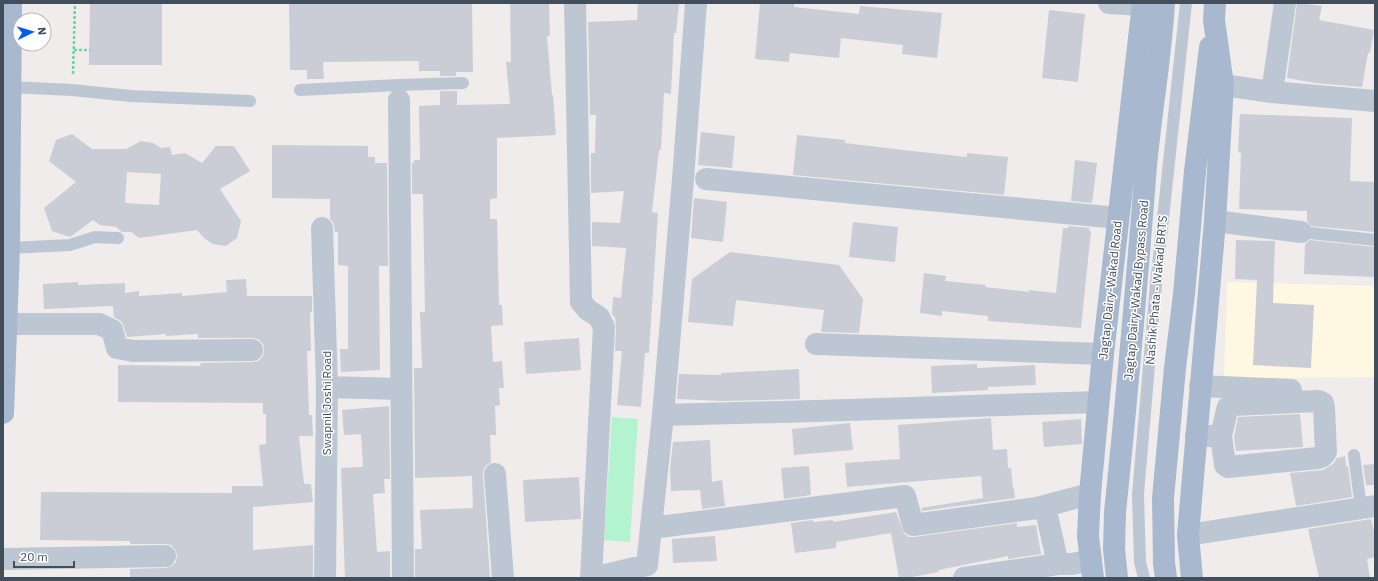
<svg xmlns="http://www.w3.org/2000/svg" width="1378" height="581" font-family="'IBM Plex Sans',sans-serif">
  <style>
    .commercial { fill: #fef7e1 }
    .green { fill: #b3f3d0 }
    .building { fill: #cacdd5; fill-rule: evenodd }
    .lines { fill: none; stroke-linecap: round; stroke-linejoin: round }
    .path { stroke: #68d5a7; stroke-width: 2.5; stroke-dasharray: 3 2; stroke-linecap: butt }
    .lane { stroke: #bdc7d4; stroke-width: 12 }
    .street { stroke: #bdc7d4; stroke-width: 22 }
    .primary { stroke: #a8b9cf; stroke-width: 22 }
    .labels { text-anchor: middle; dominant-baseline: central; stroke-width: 3; stroke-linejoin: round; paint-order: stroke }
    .street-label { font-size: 12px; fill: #424e5b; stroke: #fff }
  </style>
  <rect width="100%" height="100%" fill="#efeceb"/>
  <path class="commercial" d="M1227 282 1375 286V377L1224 378Z"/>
  <path class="green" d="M612 417 638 419 630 542 604 540Z"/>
  <path class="building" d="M90 3H162V65H89Z
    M289 3H472L473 72H456V76H440V71H419V61L323 62 324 79H307V70H290Z
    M510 3H549L550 36H547L552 95H553L556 135 497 138V198L490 199V219H497L499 305H502L503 325 491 326 493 362 502 361 504 388H499L500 405 495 406 496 435H490L491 463 488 464 484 468 483 475 490 578H415V549H422L420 510 473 508 472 476 415 478 414 368H422L420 312H425L423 194H412V163H414V160H420L419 106 440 105V91H457V105L510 104 506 62H511Z
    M638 3H679L676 33H674L671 94 664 93 661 150H659L652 212 658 213 649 353H645L641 407 617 405 622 351H615L616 328 615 317 612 315 613 297 621 298 626 248 592 246V222L620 223 624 191 591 193V153H595L596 115H590L588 22 637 20Z
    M760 3H795L794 7 859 14 860 6 942 13 937 58 902 54 903 45 841 38 839 58 790 53 789 62 755 59Z
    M1297 3 1322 6 1319 20 1374 30 1370 53H1368L1362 87 1315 83 1287 78Z
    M1049 10 1085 14 1078 82 1042 78Z
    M1240 114 1352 118 1350 181 1375 182V232L1311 226 1307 221V211L1239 209 1241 153 1238 152Z
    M701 132 735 136 732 168 698 165Z
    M72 134 92 149H126L141 141 153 143 161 148 170 147 172 155 185 153 202 163 216 146H234L250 171 220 189 241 221 237 238 226 246 213 244 204 238 197 230 139 238 131 232H122L116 227 100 225 93 220 70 237 52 231 44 208 76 182 49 161 56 140ZM127 172 161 174 159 205 125 203Z
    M797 135 845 140V143L903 150 967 157V153L1008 157 1004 195 793 175Z
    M272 145 368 146V157H375V163H387L388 266H379L380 370 341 372 340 349H348V266L338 265V232H335L333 222 330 219V199L272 198Z
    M1075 160 1097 163 1092 203 1071 201Z
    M694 198 727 202 723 242 691 238Z
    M853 222 898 227 895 262 849 257Z
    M1068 226 1090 228 1089 231H1091L1081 328 988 321V316L942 311V316L920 313 924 273 946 276 945 281 986 285 985 287 1029 292V290L1056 293 1063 228H1068Z
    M1236 240 1275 241 1273 303 1314 305 1311 368 1253 365 1257 280 1235 279Z
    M1310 240 1375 247V277L1304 274 1305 244Z
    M730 252 839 265 863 299 859 333 821 332 824 310 736 300 733 326 688 322 692 279Z
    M246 279 247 296H312V312H310L311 351H307L309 415H312L313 436H299L304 484H311L313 502 253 507V550L313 545V578H130V569L165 568 172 566 176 562 177 556 175 549 171 545 165 544H130V541L40 540 41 492 232 493V486H263L259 445 266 444V414H263V403L118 402V365L201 366 200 363 252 362 258 361 263 356 264 350 263 344 258 339 252 338H198V334L166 336V334L127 337 122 322 114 317 113 306 44 309 43 284 78 282V285L125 283V293L139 291V296L182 293V296L227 292 226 280Z
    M579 338 581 370 526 374 524 342Z
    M977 364V368L1035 365 1036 385 988 387V390L932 393 931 366Z
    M799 369 800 399 722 401 677 399 679 374 721 375V373Z
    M389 406 390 479H384L385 493 373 494 377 552 390 551V578H345L341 468 363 467 361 434 344 435 342 410Z
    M1300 414 1303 447 1236 451 1234 437 1238 417Z
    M991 418 993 450 1007 449 1008 468H1011L1013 488H1014L1015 498 922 511 921 508 983 498 981 476 847 487 845 463 900 459 898 425Z
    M1081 419 1082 444 1044 447 1042 422Z
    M850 423 853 450 794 455 792 429Z
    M710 440 712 482 722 480 725 506 702 509 700 490 671 491 670 470 673 442Z
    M1345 456 1346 466H1348L1352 497 1296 506 1290 473 1323 470 1333 464 1337 458Z
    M1375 464V485H1366L1363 465Z
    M809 466 811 495 784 499 781 468Z
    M579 477 581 519 525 522 523 480Z
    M896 512 904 533 908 537H914L1017 523V527L1036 525 1041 554 1008 559V556L938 570 939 572 906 578H899L891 533 836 542V548L795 553 791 523 813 520V522L833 520V522Z
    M1371 519 1375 536V557L1367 559 1370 578H1319L1308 529Z
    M715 536 717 561 673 563 672 539Z"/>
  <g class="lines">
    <path class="path" d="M74 50H90
      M73 74 75 3"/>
    <path class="lane" d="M11 87 72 90 131 96 250 101
      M300 90 398 85
      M399 92 398 85 463 83
      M1301 232 1375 240
      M9 248 70 245 95 237 118 238
      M1354 455 1361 508
      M1144 578 1140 562 1138 494 1156 284 1186 3"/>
    <path class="street" d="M575 3 581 302 588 310 599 317 604 327 591 578
      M1109 3 1142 5
      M1223 85 1272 92 1375 101
      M1272 92 1285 3
      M399 100 403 578
      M706 179 1118 218
      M1215 221 1301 232
      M322 228 327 387 325 578
      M6 324H99L112 330 117 348 133 351 252 350
      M816 344 1103 354
      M1200 386 1291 390
      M327 387 401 389
      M663 415 816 411 1098 402
      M1196 436H1221L1225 465 1228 467 1318 458 1323 456 1326 452 1324 408 1323 403 1318 401 1232 405 1228 407 1227 410 1221 436
      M495 474 503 578
      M1045 507 1058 564
      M651 528 905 496 913 525 1037 508 1090 494
      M1188 535 1375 506
      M3 559 165 556
      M593 578 647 565 663 415 683 179 696 3
      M964 578 1058 564H1072L1091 560"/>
    <path class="primary" d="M3 413 9 248 11 3
      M1093 578 1088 536 1090 494 1103 354 1143 3
      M1117 578 1114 549 1115 512C1127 397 1137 281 1146 166 1151 111 1161 57 1164 3
      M1166 578 1164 563 1163 498 1175 368 1184 294 1195 171 1210 47
      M1192 578 1188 535 1215 221 1223 85 1214 20 1215 3"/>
  </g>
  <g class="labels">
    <g class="street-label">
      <text transform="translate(1110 290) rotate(-84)">Jagtap Dairy-Wakad Road</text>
      <text transform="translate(1136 290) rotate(-85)">Jagtap Dairy-Wakad Bypass Road</text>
      <text transform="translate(1156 290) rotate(-85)">Nashik Phata - Wakad BRTS</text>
      <text transform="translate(326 403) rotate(-90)">Swapnil Joshi Road</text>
    </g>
  </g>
  <rect width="1378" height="581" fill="none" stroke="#424e5b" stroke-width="8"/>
  <g transform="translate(32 32) rotate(85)"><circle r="19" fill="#ffffff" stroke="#b3b8bd"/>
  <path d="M0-3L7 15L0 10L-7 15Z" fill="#045bf1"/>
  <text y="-6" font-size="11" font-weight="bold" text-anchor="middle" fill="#424e5b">N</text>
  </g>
  <path d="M14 561v6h60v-6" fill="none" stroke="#424e5b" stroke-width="2"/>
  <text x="20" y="561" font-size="12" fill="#424e5b" stroke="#ffffff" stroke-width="3" paint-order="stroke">20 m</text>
</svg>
